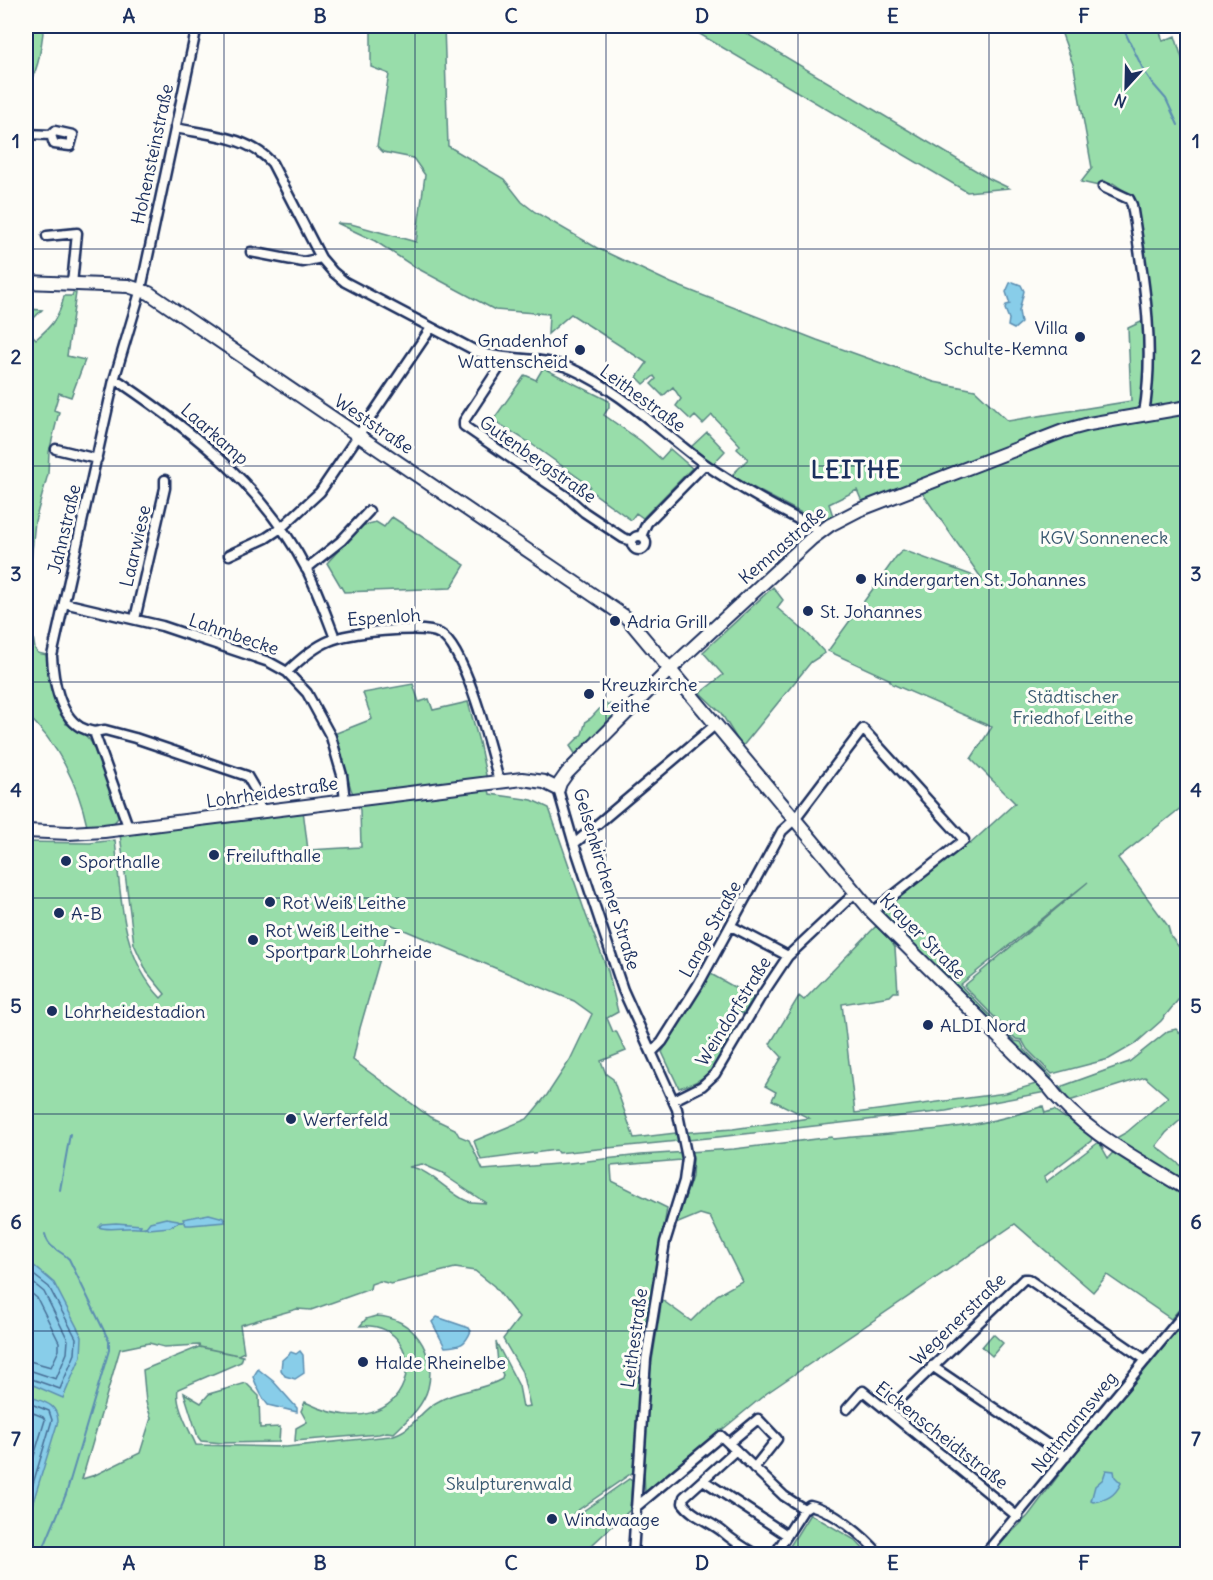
<svg xmlns="http://www.w3.org/2000/svg" width="1213" height="1580" font-family="Delius,sans-serif">
  <style>
    .green { fill: #98ddaa; stroke: #5a8684; stroke-width: 1.5; fill-rule: evenodd }
    .water { fill: #88cde9; stroke: #5c8eb1; stroke-width: 1.5 }
    .lines { fill: none; stroke-linecap: round; stroke-linejoin: round }
    .shore { stroke: #476e96; stroke-width: 1.5 }
    .stream { stroke: #5c8eb1; stroke-width: 2 }
    .street-casing { stroke: #1b2f5e; stroke-width: 13 }
    .secondary-casing { stroke: #1b2f5e; stroke-width: 16 }
    .street { stroke: #fdfcf7; stroke-width: 8 }
    .secondary { stroke: #fdfcf7; stroke-width: 12 }
    .grid { fill: none; stroke: #1b2f5e; stroke-width: 1.5; stroke-opacity: 0.55 }
    .poi-dot { fill: #1b2f5e; stroke: #fdfcf7; stroke-width: 2 }
    .labels { text-anchor: middle; dominant-baseline: central; stroke-width: 6; stroke-linejoin: round; paint-order: stroke }
    .street-label { font-size: 18px; fill: #1b2f5e; stroke: #fdfcf7 }
    .poi-label { font-size: 18px; fill: #1b2f5e; stroke: #fdfcf7; text-anchor: start }
    .park-label { font-size: 18px; fill: #3a5a71; stroke: #fdfcf7 }
    .district-label { font-size: 24px; font-weight: bold; letter-spacing: 1.5px; fill: #1b2f5e; stroke: #fdfcf7 }
    .neatline { fill: none; stroke: #1b2f5e; stroke-width: 2 }
    .grid-label { font-size: 20px; text-anchor: middle; font-weight: bold; fill: #1b2f5e }
  </style>
  <rect width="100%" height="100%" fill="#fdfcf7"/>
  <filter id="ink" filterUnits="userSpaceOnUse"><feTurbulence type="fractalNoise" baseFrequency=".0167" numOctaves="2"/><feDisplacementMap in="SourceGraphic" scale="12" xChannelSelector="R" yChannelSelector="G"/><feConvolveMatrix kernelMatrix="1 2 1 2 8 2 1 2 1" color-interpolation-filters="sRGB"/></filter>
  <g filter="url(#ink)">
    <path class="green" d="M26 26H44C41 44 40 72 26 86Z
      M371 26H444L448 146 504 179 522 202 535 212 597 248 671 283 817 340 934 382 975 390 1008 421 1131 401 1128 328 1152 317 1133 197 1113 183 1103 187 1081 182 1092 168 1074 67 1059 26H1158L1163 41 1175 36 1188 77 1187 803 1118 858 1168 926 1171 937 1187 957V989L1161 1021 1135 1044 1109 1059 1052 1074 1027 1049 1022 1040 1016 1039 964 986 1088 882 960 985 1015 1041 1021 1042 1025 1050 1052 1077 1051 1079 881 911 968 842 970 844 1015 803 971 759 992 727 892 684 889 679 828 651 896 557 903 550 982 579 916 484 863 504 857 490 829 504 833 516 817 521 731 476 748 459 737 449 740 445 712 415 703 424 695 416 691 420 676 406 681 399 673 387 663 396 651 384 656 379 654 376 644 384 637 377 647 363 571 314 548 334 549 314 495 310 413 266 375 241 337 223 351 224 416 242 425 175 413 158 383 152 377 146 389 74 371 67Z
      M686 26H734L990 179 1009 188 967 192Z
      M73 293H76L67 356 85 360 71 397 59 393 54 410 59 412 49 452 48 474 35 521 27 602 35 649 38 653 47 655 51 685 66 724C100 732 109 784 119 812L118 818 113 824 87 826C78 784 57 742 26 714V334L28 337 32 335 36 339C51 327 60 316 64 296H72Z
      M26 294H29L28 309 42 310 27 325 29 329 26 332Z
      M543 368 609 401V407L604 415 641 441 661 459 670 449 692 468 643 518 636 513 631 520 588 489 590 486 530 443 493 420 525 375 536 380Z
      M707 432 725 451 712 465 690 448Z
      M392 517 465 565 451 588 344 592 327 563 361 526 376 522 384 527Z
      M773 587 783 600 777 608 808 634 825 653 811 662 742 747 721 713 700 693 723 675 703 652Z
      M413 684 419 702 429 699 433 710 468 702 479 742 490 794 532 800 549 808 586 915 608 971 618 1012 607 1018 613 1032 616 1031 626 1051 601 1061 606 1074 613 1079 634 1138 676 1133 733 1129 809 1118 772 1100 776 1092 765 1086 782 1057 770 1044 799 996 804 1000 876 926 891 941 895 948 898 992H894L890 996 842 1004 855 1113 1006 1093 1039 1083 1046 1092 946 1111 718 1137 558 1153 556 1150 481 1160 474 1141 527 1119 547 1095 570 1060 592 1014 574 1001 390 924 360 1028 353 1060 430 1117 455 1129 459 1136 469 1140 483 1170 569 1163 641 1155 734 1149 832 1137 833 1139C903 1132 976 1131 1043 1106L1045 1113 1054 1110 1065 1118 1072 1119 1093 1135 1091 1141 1044 1177 1046 1182 1099 1142 1108 1158 1118 1147 1111 1141 1127 1132 1168 1097 1145 1077 1069 1101 1060 1087 1129 1062 1168 1031 1176 1029 1181 1034 1187 1031V1114L1166 1133 1156 1146 1187 1170V1300L1171 1319 1107 1275 1093 1292 1015 1224 767 1393 645 1493 644 1473 649 1379 662 1300 691 1321 717 1295 742 1281 710 1217 700 1214 676 1224 692 1177 693 1159 611 1166 612 1181 667 1208 645 1343 633 1472 574 1513 576 1516 629 1479 632 1481 630 1510 582 1554H26V842L90 843 115 840C121 895 120 955 161 998L165 994 147 972 134 944 120 834 303 810 308 850 361 847 360 810 351 789 334 734 372 719 363 693ZM422 1164 445 1174 444 1175 486 1203C481 1202 472 1203 467 1201 449 1194 429 1168 409 1167ZM455 1268 475 1271 494 1286 519 1318 503 1339 522 1372 530 1406 523 1407 519 1386 496 1342 498 1363 503 1375 502 1379C483 1390 458 1390 439 1401 418 1411 415 1430 390 1436L286 1447 196 1445C189 1429 175 1406 178 1389L241 1362 243 1356 199 1347 143 1370 146 1402 151 1418 140 1453 95 1475 82 1479 120 1349 149 1343 164 1347 199 1345 200 1347 238 1355 244 1352 240 1325 297 1309 311 1310 370 1289 371 1284 380 1281 391 1284Z
      M605 703 608 706 610 704 617 712 576 755 570 746 582 734 586 721 591 718Z
      M709 973 754 998 743 1014 738 1011 730 1026 736 1032C717 1062 715 1078 679 1088L662 1052Z
      M376 1316C413 1317 437 1353 428 1388 423 1407 407 1420 394 1433L387 1432 379 1434 295 1441 296 1428 307 1422 301 1411 305 1402C416 1457 439 1321 360 1326L366 1319Z
      M1187 1318V1554H990L1028 1516 1073 1456Z
      M993 1334 1003 1343 992 1356 982 1347Z
      M246 1383 259 1396 260 1428 280 1427 279 1442 222 1443 201 1441 198 1437 184 1393 201 1403 209 1394Z
      M810 1514 855 1540 868 1554H785Z"/>
    <path class="water" d="M1013 282 1021 285 1024 291 1019 311 1021 323 1014 329 1008 326 1009 319 1005 309 1006 305 1010 304 1006 292 1010 283Z
      M209 1214 224 1218 225 1222 191 1225H186L183 1219Z
      M166 1218 178 1220 179 1222 170 1227 149 1229 146 1227 150 1222Z
      M116 1223 141 1225 140 1228H137C126 1227 106 1231 99 1227L102 1224Z
      M26 1263 33 1265 54 1283 82 1337 81 1356 63 1398 26 1382Z
      M437 1317 469 1328 471 1331C465 1345 461 1346 445 1347L432 1322Z
      M300 1351 303 1355 304 1373 295 1379 285 1376 281 1370 282 1360 291 1352 296 1354Z
      M258 1369 273 1381 297 1408V1412L268 1405C262 1398 257 1387 253 1377Z
      M26 1395C42 1402 57 1402 58 1421L30 1512 26 1514Z
      M1106 1470 1114 1471 1115 1477 1121 1483C1115 1496 1107 1500 1093 1502L1091 1501 1095 1486 1103 1479Z"/>
    <g class="lines">
      <path class="shore" d="M26 1269 49 1287 76 1338 75 1354 60 1389 26 1377
        M26 1277 44 1292 68 1340 67 1353 56 1379 26 1369
        M26 1289 37 1298 59 1342V1350L51 1367 26 1360
        M26 1402 49 1411 52 1420 26 1507
        M26 1410 43 1417 45 1420 26 1482"/>
      <path class="stream" d="M1122 26 1144 71 1153 84 1166 99 1178 125
        M1185 140 1188 145
        M60 1190 70 1134
        M179 1222H183
        M140 1228 146 1227
        M26 1549 34 1554
        M41 1554 66 1494 109 1350V1341L69 1259C58 1248 49 1250 45 1234"/>
      <g class="street-casing">
        <path id="street" d="M175 128C209 135 248 136 272 163L321 258 333 272 345 282 478 352C508 361 542 356 572 369 621 391 659 430 702 462 740 489 780 510 821 531
          M26 134 51 135 55 131 73 135 70 146 54 144 51 135
          M1103 187 1129 199 1132 205C1143 274 1156 344 1144 413
          M47 236 77 233 72 284
          M26 237H28
          M251 252 303 262 321 258
          M501 357 499 368 464 421V426L566 496 584 512 623 538 632 541
          M114 380 120 382C195 433 264 487 307 570 318 592 326 615 335 638
          M56 449 97 459
          M632 543a7 7 0 1 1 14 0a7 7 0 1 1-14 0Z
          M641 536 647 523 705 464
          M229 555 266 538 281 528 320 492 431 328
          M306 569 341 541 369 511
          M64 603 162 626 269 662 287 672 307 693 331 737 342 775 345 800
          M135 619 165 488V480
          M287 672C320 640 335 635 381 631 395 630 429 627 440 634 466 648 491 751 499 781
          M94 732 105 730 135 738 247 776 257 793 260 811
          M558 789 573 841 623 990 677 1109 687 1158 684 1181 665 1242 646 1359 633 1554
          M129 829 94 732C89 731 84 729 80 727 59 714 53 679 52 656L114 380 141 289 197 26
          M574 844 715 725
          M731 926 788 956
          M652 1052 662 1042 698 985 782 831 794 820 863 729 964 840 872 912
          M674 1100 702 1086 715 1074 760 998 788 956 855 893
          M932 1366 1066 1457
          M847 1409 863 1391 1018 1517
          M887 1411 1024 1279H1028L1146 1360
          M729 1443 758 1419 777 1439 754 1468
          M736 1450 684 1497 683 1503C692 1516 711 1522 723 1532 733 1541 743 1547 755 1554
          M703 1480 787 1535
          M636 1507 721 1436 784 1496 804 1509
          M804 1509 810 1505C832 1510 864 1536 879 1554
          M775 1554 804 1509
          M985 1554 1188 1309"/>
      </g>
      <g class="secondary-casing">
        <path id="secondary" d="M26 282 128 286 149 293 627 618 872 912 1048 1086C1082 1132 1140 1160 1188 1190
          M26 831 69 833 104 831 522 779 544 782 558 789 560 783 567 773 669 670 811 539 830 525 859 510 1063 431 1089 424 1188 407"/>
      </g>
      <use href="#street" class="street"/>
      <use href="#secondary" class="secondary"/>
    </g>
  </g>
  <path class="grid" d="M224 26V1554M415 26V1554M606 26V1554M798 26V1554M989 26V1554M26 249H1188M26 466H1188M26 682H1188M26 898H1188M26 1114H1188M26 1331H1188"/>
  <g class="poi-dot">
    <circle cx="1080" cy="337" r="6"/>
    <circle cx="580" cy="350" r="6"/>
    <circle cx="861" cy="579" r="6"/>
    <circle cx="808" cy="611" r="6"/>
    <circle cx="615" cy="621" r="6"/>
    <circle cx="589" cy="694" r="6"/>
    <circle cx="214" cy="855" r="6"/>
    <circle cx="66" cy="861" r="6"/>
    <circle cx="270" cy="902" r="6"/>
    <circle cx="59" cy="913" r="6"/>
    <circle cx="253" cy="940" r="6"/>
    <circle cx="52" cy="1011" r="6"/>
    <circle cx="928" cy="1025" r="6"/>
    <circle cx="291" cy="1119" r="6"/>
    <circle cx="363" cy="1362" r="6"/>
    <circle cx="552" cy="1519" r="6"/>
  </g>
  <g class="labels">
    <g class="street-label">
      <text transform="translate(152 154) rotate(-78)">Hohensteinstraße</text>
      <text transform="translate(643 398) rotate(36)">Leithestraße</text>
      <text transform="translate(374 424) rotate(34)">Weststraße</text>
      <text transform="translate(215 434) rotate(41)">Laarkamp</text>
      <text transform="translate(538 459) rotate(35)">Gutenbergstraße</text>
      <text transform="translate(64 529) rotate(-77)">Jahnstraße</text>
      <text transform="translate(782 545) rotate(-41)">Kemnastraße</text>
      <text transform="translate(135 546) rotate(-77)">Laarwiese</text>
      <text transform="translate(384 617) rotate(-4)">Espenloh</text>
      <text transform="translate(234 634) rotate(19)">Lahmbecke</text>
      <text transform="translate(272 792) rotate(-8)">Lohrheidestraße</text>
      <text transform="translate(607 879) rotate(73)">Gelsenkirchener Straße</text>
      <text transform="translate(710 929) rotate(-61)">Lange Straße</text>
      <text transform="translate(923 936) rotate(45)">Krayer Straße</text>
      <text transform="translate(733 1011) rotate(-58)">Weindorfstraße</text>
      <text transform="translate(958 1319) rotate(-44)">Wegenerstraße</text>
      <text transform="translate(634 1338) rotate(-82)">Leithestraße</text>
      <text transform="translate(1074 1422) rotate(-51)">Nattmannsweg</text>
      <text transform="translate(942 1435) rotate(38)">Eickenscheidtstraße</text>
    </g>
    <g class="poi-label">
      <text x="1068" y="327" text-anchor="end">Villa<tspan x="1068" dy="21">Schulte-Kemna</tspan></text>
      <text x="568" y="340" text-anchor="end">Gnadenhof<tspan x="568" dy="21">Wattenscheid</tspan></text>
      <text x="873" y="579">Kindergarten St. Johannes</text>
      <text x="820" y="611">St. Johannes</text>
      <text x="627" y="621">Adria Grill</text>
      <text x="601" y="684">Kreuzkirche<tspan x="601" dy="21">Leithe</tspan></text>
      <text x="226" y="855">Freilufthalle</text>
      <text x="78" y="861">Sporthalle</text>
      <text x="282" y="902">Rot Weiß Leithe</text>
      <text x="71" y="913">A-B</text>
      <text x="265" y="930">Rot Weiß Leithe -<tspan x="265" dy="21">Sportpark Lohrheide</tspan></text>
      <text x="64" y="1011">Lohrheidestadion</text>
      <text x="940" y="1025">ALDI Nord</text>
      <text x="303" y="1119">Werferfeld</text>
      <text x="375" y="1362">Halde Rheinelbe</text>
      <text x="564" y="1519">Windwaage</text>
    </g>
    <g class="park-label">
      <text x="1104" y="537">KGV Sonneneck</text>
      <text x="1073" y="696">Städtischer<tspan x="1073" dy="21">Friedhof Leithe</tspan></text>
      <text x="509" y="1483">Skulpturenwald</text>
    </g>
    <g class="district-label">
      <text x="856" y="469">LEITHE</text>
    </g>
  </g>
  <rect width="1213" height="1580" fill="none" stroke="#fdfcf7" stroke-width="66"/>
  <g transform="translate(1126 87) rotate(202)" stroke="#fdfcf7" stroke-width="4.5" paint-order="stroke">
  <path d="M0-4.5L10 22L0 15L-10 22Z" fill="#1b2f5e"/>
  <text y="-9" font-size="16" font-weight="bold" text-anchor="middle" fill="#1b2f5e">N</text>
  </g>
  <rect x="33" y="33" width="1147" height="1514" class="neatline"/>
  <g class="grid-label">
    <text x="129" y="23">A</text>
    <text x="320" y="23">B</text>
    <text x="511" y="23">C</text>
    <text x="702" y="23">D</text>
    <text x="893" y="23">E</text>
    <text x="1084" y="23">F</text>
    <text x="16" y="148">1</text>
    <text x="1196" y="148">1</text>
    <text x="16" y="364">2</text>
    <text x="1196" y="364">2</text>
    <text x="16" y="581">3</text>
    <text x="1196" y="581">3</text>
    <text x="16" y="797">4</text>
    <text x="1196" y="797">4</text>
    <text x="16" y="1013">5</text>
    <text x="1196" y="1013">5</text>
    <text x="16" y="1229">6</text>
    <text x="1196" y="1229">6</text>
    <text x="16" y="1446">7</text>
    <text x="1196" y="1446">7</text>
    <text x="129" y="1570">A</text>
    <text x="320" y="1570">B</text>
    <text x="511" y="1570">C</text>
    <text x="702" y="1570">D</text>
    <text x="893" y="1570">E</text>
    <text x="1084" y="1570">F</text>
  </g>
</svg>
